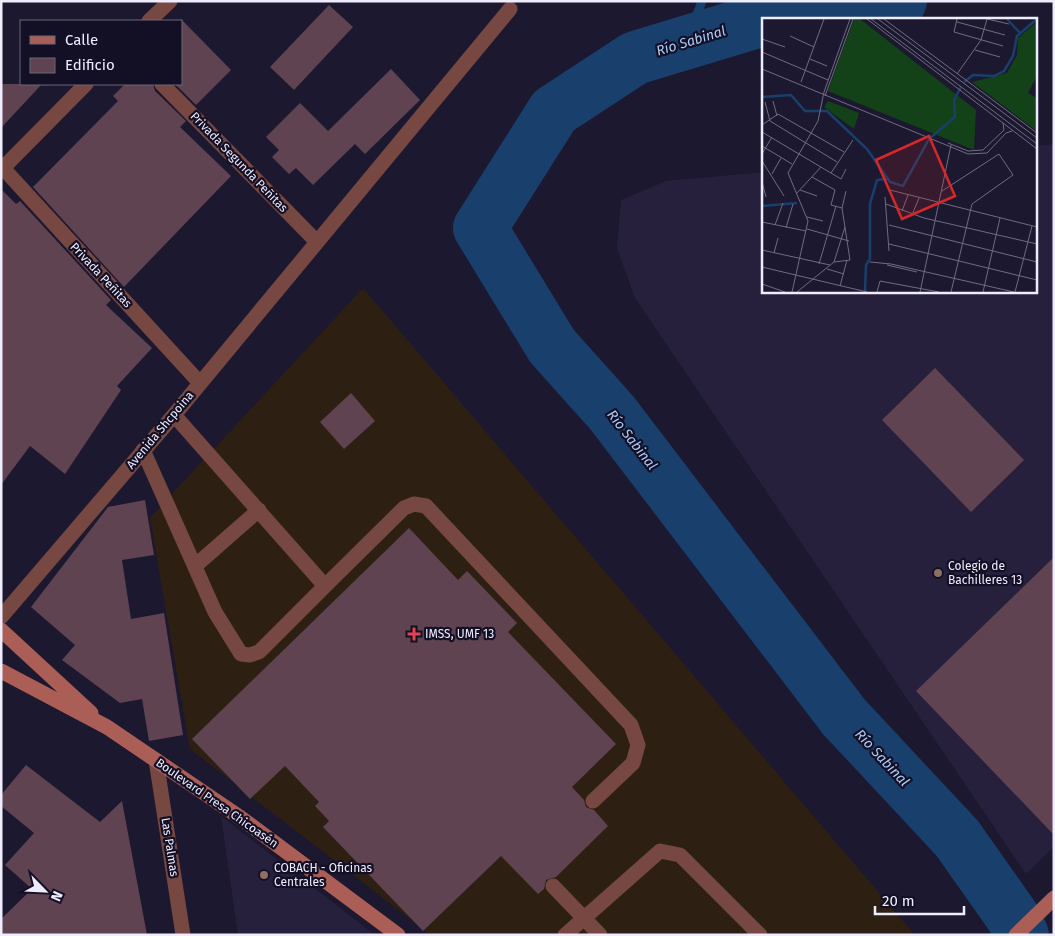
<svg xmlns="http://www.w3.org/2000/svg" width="1055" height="936" font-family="'Fira Sans',sans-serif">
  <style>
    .built { fill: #26203d }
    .medical { fill: #2d2013 }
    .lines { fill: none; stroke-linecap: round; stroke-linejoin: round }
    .stream { stroke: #193f6c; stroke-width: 9 }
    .river { stroke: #193f6c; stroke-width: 54 }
    .building { fill: #5f4351 }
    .lane { stroke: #774741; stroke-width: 15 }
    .street { stroke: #774741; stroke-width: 15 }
    .secondary { stroke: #aa5e55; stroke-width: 15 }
    .education-dot { fill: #8d6e63; stroke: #130f25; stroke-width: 2 }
    .health-dot { fill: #e0444e; stroke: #130f25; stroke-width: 2 }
    .labels { text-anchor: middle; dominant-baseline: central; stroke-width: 4.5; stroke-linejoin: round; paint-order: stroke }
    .street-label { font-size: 12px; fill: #efedfd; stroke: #130f25 }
    .poi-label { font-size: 12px; fill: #efedfd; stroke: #130f25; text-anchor: start }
    .water-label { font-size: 14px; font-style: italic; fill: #abcdf9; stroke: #130f25 }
    .inset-river { fill: none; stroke: #193f6c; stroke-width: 2.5 }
    .inset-road { fill: none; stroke: #706d81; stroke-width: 1 }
    .view { fill: #d62828; fill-opacity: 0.15; stroke: #d62828; stroke-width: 2.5 }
    .inset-edge { fill: none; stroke: #efedfd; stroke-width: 2.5 }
  </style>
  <rect width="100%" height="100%" fill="#1c182f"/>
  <path class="built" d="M1054 144V847L1026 874 635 298 617 248 621 200 666 181 764 172V291H1036V146Z
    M221 816 375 935H238Z"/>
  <path class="medical" d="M363 288 915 935H431L190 749 150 518Z"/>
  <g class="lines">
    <path class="stream" d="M687 43 702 1"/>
    <path class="river" d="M764 19 635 58 554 111 480 228 552 346 612 413 844 717 957 838 1012 916 1022 935
      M764 19 900 1"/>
  </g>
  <path class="building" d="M329 5 353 27 294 90 270 67Z
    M181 19 231 70 196 105 175 84H181Z
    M391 69 420 100 365 154 355 144 313 185 296 168 289 174 272 157 279 150 266 137 300 103 328 131Z
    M1 84H42L1 128Z
    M125 84H153L155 91 186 121 180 127 231 176 124 287 33 187 118 101 113 96Z
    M1 189 16 204 20 201 111 300 106 305 152 348 117 386 121 390 65 474 30 446 1 485Z
    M935 368 1024 460 971 512 882 420Z
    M351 393 375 421 344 449 320 422Z
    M145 500 154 555 122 560 131 619 164 613 183 735 149 741 142 699 120 703 62 660 75 645 31 607 108 507Z
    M409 528 458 580 467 571 517 623 508 632 616 744 572 787 584 800 586 807 594 810 608 826 556 877 546 880 544 889 538 894 501 856 423 931 323 827 329 821 315 806 319 802 285 766 250 799 192 739Z
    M1054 557V835L916 691Z
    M26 765 100 822 122 801 147 935H1V919L32 889 5 865 34 833 1 806V795Z"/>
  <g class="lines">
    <path class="lane" d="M143 450 215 612 241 654 250 655 259 652 325 586 174 415
      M195 566 259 510
      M325 586 404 508 414 504 426 506 631 725 638 745 633 763 593 801
      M553 886 600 935
      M565 935 660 851 680 855 760 935"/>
    <path class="street" d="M149 21 170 1
      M162 84 316 241
      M3 168 199 382
      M1 170 86 84
      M1 617 174 415 510 9
      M156 760 183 935"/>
    <path class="secondary" d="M1 630 91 713
      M1 671 107 727 241 818 398 935
      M1016 935 1054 898"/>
  </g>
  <g class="education-dot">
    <circle cx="938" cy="573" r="5"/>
    <circle cx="264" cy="875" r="5"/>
  </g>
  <path class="health-dot" d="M411.5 626.5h5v5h5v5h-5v5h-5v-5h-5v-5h5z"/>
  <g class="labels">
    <g class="street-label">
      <text transform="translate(239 162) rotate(46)">Privada Segunda Peñitas</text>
      <text transform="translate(101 275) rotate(47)">Privada Peñitas</text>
      <text transform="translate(160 430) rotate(-50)">Avenida Shcpoina</text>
      <text transform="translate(217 803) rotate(35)">Boulevard Presa Chicoasén</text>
      <text transform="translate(170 847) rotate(81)">Las Palmas</text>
    </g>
    <g class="poi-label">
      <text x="948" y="566">Colegio de<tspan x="948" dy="14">Bachilleres 13</tspan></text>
      <text x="425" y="634">IMSS, UMF 13</text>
      <text x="274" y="868">COBACH - Oficinas<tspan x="274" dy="14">Centrales</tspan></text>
    </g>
    <g class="water-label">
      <text transform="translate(691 41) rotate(-17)">Río Sabinal</text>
      <text transform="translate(632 440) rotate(52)">Río Sabinal</text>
      <text transform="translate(882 758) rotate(47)">Río Sabinal</text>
    </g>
  </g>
  <g transform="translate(762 18)">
    <rect width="275" height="275" fill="#1c182f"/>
    <path d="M92 1H98L214 92 212 132 66 73ZM275 4V58L266 75 275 80V113L210 64 245 55 255 37 256 20ZM66 83 97 95 92 111 62 89Z" fill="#134218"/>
    <path class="inset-river" d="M245 1 259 16M202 64 211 57 232 58 242 53 251 38 255 18 275 1M0 79 29 77 43 93H65L105 131 128 164 141 168 167 121 193 99 192 82 199 69M0 188 35 185M103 273 104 247 108 241V186L115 162 125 161"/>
    <path class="inset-road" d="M105 1 275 131M109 1 275 126M116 1 275 120M122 1 275 115M195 1 192 14 241 28M225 1 247 6M195 4 243 17M28 18 52 29M0 21 23 29M213 32 238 39M0 34 66 62M48 41 65 48M0 51 206 136 225 135 244 115 250 113M195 56 219 22 225 1M39 64 62 1M63 78 91 1M11 83 15 98M3 84 8 103 75 144M0 107 16 96 82 134M0 114 79 161 84 151M186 125 206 133 221 132 242 112 241 105M0 128 30 146M0 136 10 119M0 143 22 178M69 155 91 122M10 156 19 140M50 159 73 172 69 187 80 190M0 164 4 179M38 172 55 178M128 172 275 209M180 173 237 136 251 157 210 186 189 274M34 176 59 149M123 179 127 233M124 186 162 200 275 226M140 193 146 177M150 197 157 180M45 199 61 203M0 204 44 213M13 207 21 185M127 207 275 244M24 210 31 186M45 211 87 223M127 226 275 262M0 232 68 247M12 235 16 220M72 244 88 242 80 190 84 173M108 244 129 246 252 274M57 246 74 188M125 247 155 254M0 249 105 274M65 251 82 256M0 266 23 274M78 268 85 242M30 274 46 203 26 155 56 103 62 74 88 1M35 274 72 244 83 209M115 274 118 263 177 274M158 274 189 127M221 274 238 200M253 274 270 208"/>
    <path class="view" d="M167 118 193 178 140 201 114 142Z"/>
    <rect width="275" height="275" class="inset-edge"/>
  </g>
  <rect width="1055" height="936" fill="none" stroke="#efedfd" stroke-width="5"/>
  <rect x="20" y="20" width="162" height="65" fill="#130f25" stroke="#6b687b"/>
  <rect x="30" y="36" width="25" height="8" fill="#aa5e55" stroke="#6b687b"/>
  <text x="65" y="45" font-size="15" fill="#efedfd">Calle</text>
  <rect x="30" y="58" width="25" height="15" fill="#5f4351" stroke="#6b687b"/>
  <text x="65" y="70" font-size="15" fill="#efedfd">Edificio</text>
  <g transform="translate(45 891) rotate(114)" stroke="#130f25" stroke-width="4" paint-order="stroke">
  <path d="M0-4L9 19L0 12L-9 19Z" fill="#efedfd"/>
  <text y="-8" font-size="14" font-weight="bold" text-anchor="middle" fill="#efedfd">N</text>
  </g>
  <path d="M875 906v8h89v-8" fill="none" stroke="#efedfd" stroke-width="2.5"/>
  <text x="882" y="906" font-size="15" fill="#efedfd" stroke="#130f25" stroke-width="4" paint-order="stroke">20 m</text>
</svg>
